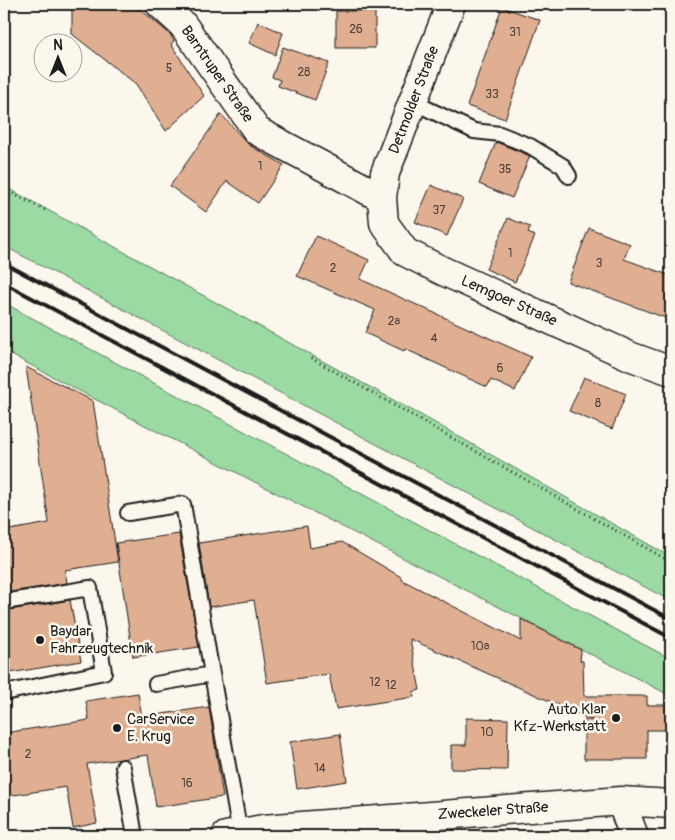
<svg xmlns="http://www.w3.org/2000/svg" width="675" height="840" font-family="Pangolin,sans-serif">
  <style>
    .green { fill: #9bdaa3; stroke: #5c7b60 }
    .building { fill: #e0af92; stroke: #1c1c1c }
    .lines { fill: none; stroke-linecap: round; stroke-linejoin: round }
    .service-casing { stroke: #1c1c1c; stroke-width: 18 }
    .minor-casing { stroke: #1c1c1c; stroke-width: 31 }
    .path { stroke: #1c1c1c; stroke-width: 3; stroke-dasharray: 1 4; stroke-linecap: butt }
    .service { stroke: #fbf7ec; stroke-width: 14 }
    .minor { stroke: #fbf7ec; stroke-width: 28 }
    .rail { stroke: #1c1c1c; stroke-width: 4 }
    .poi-dot { fill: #1c1c1c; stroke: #fbf7ec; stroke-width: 2 }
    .labels { text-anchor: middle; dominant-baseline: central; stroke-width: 5; stroke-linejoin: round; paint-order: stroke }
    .number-label { font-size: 12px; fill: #4d413a }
    .street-label { font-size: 15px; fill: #1c1c1c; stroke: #fbf7ec }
    .poi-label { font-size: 15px; fill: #1c1c1c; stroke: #fbf7ec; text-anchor: start }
  </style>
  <rect width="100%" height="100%" fill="#fbf7ec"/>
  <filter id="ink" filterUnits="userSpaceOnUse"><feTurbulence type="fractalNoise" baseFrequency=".02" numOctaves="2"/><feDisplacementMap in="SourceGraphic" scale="10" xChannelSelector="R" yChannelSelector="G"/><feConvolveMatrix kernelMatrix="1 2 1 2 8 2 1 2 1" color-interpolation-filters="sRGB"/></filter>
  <g filter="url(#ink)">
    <path class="green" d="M4 186 428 419 671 557V601L4 246Z
      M4 303 671 659V696C449 580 225 469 4 351Z"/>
    <path class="building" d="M72 4H134L170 34 174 41 171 44 204 96 166 131 136 84 72 34Z
      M502 7 540 20 505 119 467 106Z
      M336 11H375V48H336Z
      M258 22 283 33 275 55 249 43Z
      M283 47 329 63 315 100 278 86 280 80 272 77Z
      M221 114 249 145 284 165 258 203 227 181 206 212 170 186Z
      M496 142 530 156 512 198 479 184Z
      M431 185 463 199 447 236 415 222Z
      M508 218 530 227 528 233 535 236 515 282 486 269Z
      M589 228 630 244 624 259 671 276V320L568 282Z
      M316 236 369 260 360 279 531 357 515 391 491 380 487 387 405 349 404 351 365 333 375 310 297 276Z
      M26 367 93 401 118 562 65 570 67 583 4 593V531L49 523Z
      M584 377 626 394 612 429 569 411Z
      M307 526 310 548 342 542 401 577 402 580 521 641V619L581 650 580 661H583L584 696H647V705H671V730H647V759H584V720H592L410 639 420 690 413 692 414 697 336 709 329 674 267 683 254 600 209 607 199 543Z
      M179 534 199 647 133 657 116 543Z
      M70 600 81 661 4 674V611Z
      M138 693 142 717 209 707 223 797 156 807 148 755 87 764 97 823 73 828 66 787 7 796 4 774V733L89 720 86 701Z
      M466 718 508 719 507 770 451 769V745H466Z
      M340 734 347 781 297 789 290 742Z"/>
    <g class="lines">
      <g class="service-casing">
        <path id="service" d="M413 102 474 131 500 134 530 146 563 166 569 176
          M128 513 183 504 212 674
          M4 602 90 588 104 672 4 693
          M156 684 212 674 240 834
          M123 767 135 836"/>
      </g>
      <g class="minor-casing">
        <path id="minor" d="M160 4 183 25 257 131 382 198
          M451 4 385 173 382 198 384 223 405 252 443 271 632 357 671 371
          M621 801 634 836
          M226 836 263 829 621 801 671 804"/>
      </g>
      <path class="path" d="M4 6 5 4
        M4 189 45 210
        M311 358 671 562"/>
      <use href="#service" class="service"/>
      <use href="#minor" class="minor"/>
      <path class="rail" d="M4 263 671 619
        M4 283 671 638"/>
    </g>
  </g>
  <g class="poi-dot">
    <circle cx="40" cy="640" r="5"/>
    <circle cx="616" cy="718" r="5"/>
    <circle cx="117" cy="728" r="5"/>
  </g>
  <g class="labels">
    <g class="number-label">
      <text x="356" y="29">26</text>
      <text x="515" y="32">31</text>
      <text x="169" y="68">5</text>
      <text x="304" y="72">28</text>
      <text x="492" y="94">33</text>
      <text x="260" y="166">1</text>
      <text x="505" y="169">35</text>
      <text x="439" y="210">37</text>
      <text x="510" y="253">1</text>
      <text x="599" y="263">3</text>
      <text x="333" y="268">2</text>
      <text x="394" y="321">2a</text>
      <text x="434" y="338">4</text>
      <text x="500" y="368">6</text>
      <text x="598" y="403">8</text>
      <text x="480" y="646">10a</text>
      <text x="375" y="682">12</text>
      <text x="391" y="685">12</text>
      <text x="487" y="732">10</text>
      <text x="28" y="754">2</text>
      <text x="320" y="768">14</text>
      <text x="187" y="783">16</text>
    </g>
    <g class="street-label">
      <text transform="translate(217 74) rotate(55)">Barntruper Straße</text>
      <text transform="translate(414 100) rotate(-69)">Detmolder Straße</text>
      <text transform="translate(509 301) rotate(24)">Lemgoer Straße</text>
      <text transform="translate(493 811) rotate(-4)">Zweckeler Straße</text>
    </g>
    <g class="poi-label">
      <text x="50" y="631">Baydar<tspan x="50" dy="17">Fahrzeugtechnik</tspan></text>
      <text x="606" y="709" text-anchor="end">Auto Klar<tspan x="606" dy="17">Kfz-Werkstatt</tspan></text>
      <text x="127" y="719">CarService<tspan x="127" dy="17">E. Krug</tspan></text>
    </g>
  </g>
  <rect width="675" height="840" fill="none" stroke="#fbf7ec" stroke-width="20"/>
  <rect x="10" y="10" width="655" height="820" fill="none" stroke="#1c1c1c" stroke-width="2" filter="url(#ink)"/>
  <g transform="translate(58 58)"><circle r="24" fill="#fbf7ec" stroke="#a29f99"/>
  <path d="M0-4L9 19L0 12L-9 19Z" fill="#1c1c1c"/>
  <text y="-8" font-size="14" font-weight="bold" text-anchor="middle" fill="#1c1c1c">N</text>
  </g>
</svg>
